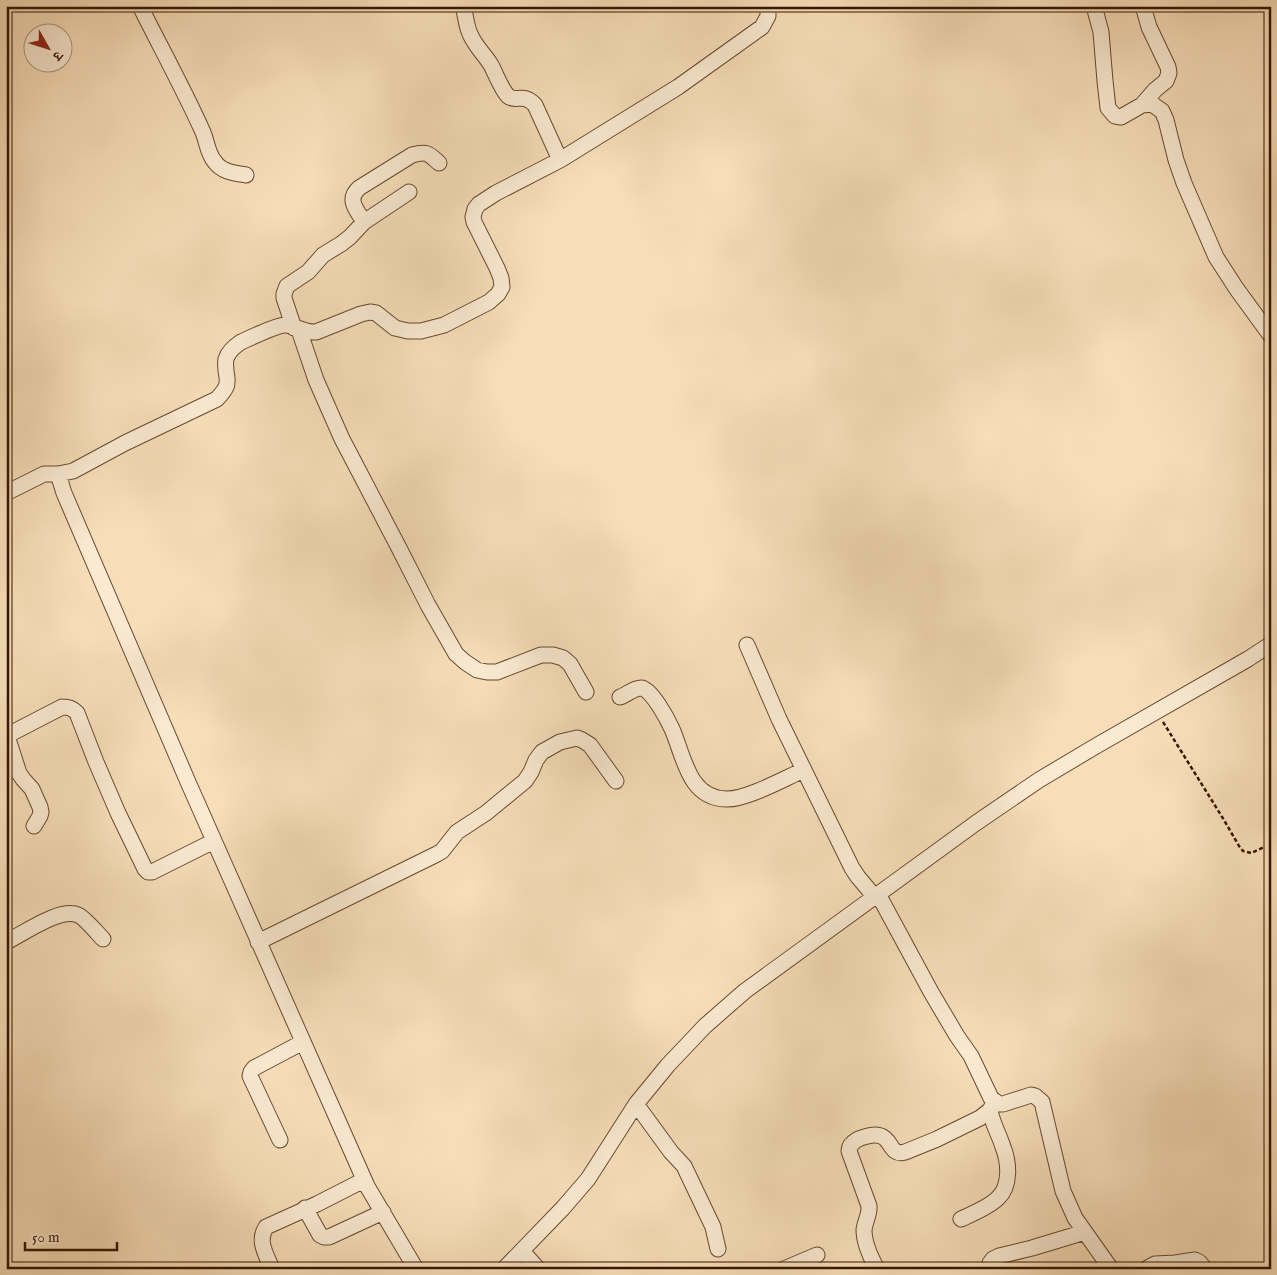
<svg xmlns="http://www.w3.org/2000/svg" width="1277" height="1275" font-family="'IM FELL English','Noto Serif Devanagari',serif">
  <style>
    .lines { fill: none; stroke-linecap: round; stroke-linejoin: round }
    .minor-casing { stroke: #66492e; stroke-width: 17 }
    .path { stroke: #351700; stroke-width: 2.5; stroke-dasharray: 4 2.5; stroke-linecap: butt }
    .minor { stroke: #faead2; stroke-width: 15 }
  </style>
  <rect width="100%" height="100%" fill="#f7deb9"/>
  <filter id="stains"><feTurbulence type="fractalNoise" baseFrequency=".004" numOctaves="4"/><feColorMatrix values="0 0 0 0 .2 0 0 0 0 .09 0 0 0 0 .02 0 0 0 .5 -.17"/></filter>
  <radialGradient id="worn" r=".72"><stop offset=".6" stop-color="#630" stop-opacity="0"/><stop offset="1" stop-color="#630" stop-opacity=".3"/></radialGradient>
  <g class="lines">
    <g class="minor-casing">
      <path id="minor" d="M140 6C161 48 183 88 202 130 207 140 207 153 215 162 222 172 234 173 246 175
        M463 6C466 16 466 27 471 36 476 47 485 55 491 65 496 74 501 89 508 96 516 103 523 92 535 105L560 160
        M1094 6 1101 32 1105 81 1108 108 1115 116 1121 117 1142 105 1152 104 1162 111 1166 120 1176 160 1184 183 1216 257 1236 288 1271 336
        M1142 105 1155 90 1166 81 1169 73 1168 67 1149 27 1143 6
        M364 222C357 210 346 200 359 188L412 155C427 151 428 153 439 163
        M294 328 284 298V294L287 286 308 272 323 255 341 244 350 237 364 222 409 192
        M299 330 316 380 342 439 399 548 428 605 456 654 465 662 477 670 487 672H497L541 655H553L563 658 570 664 586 692
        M58 474 64 493 188 782 367 1186 416 1269
        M6 493 44 474H58L73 471 125 443 217 399C227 388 229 385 226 371 226 367 225 363 226 359 228 352 235 346 241 342 250 338 277 325 285 325 296 325 303 333 316 332L361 314 370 312 376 313 395 328 408 331H421L444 325 489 302 498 294 502 287 501 278 497 268 474 222 473 217 475 209 479 204 496 193 560 160 678 87 762 27 768 16V6
        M747 645 779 719 852 868 858 877 874 896
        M620 697C626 695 634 688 641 688 651 688 668 720 672 729 684 756 688 798 726 799 746 800 785 778 804 770
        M6 736 62 707C69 707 72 708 77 713L96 762 118 813 145 869 148 872H152L214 841
        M7 736 19 773 23 779 32 789 40 807 41 812 40 816 34 826
        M878 894 931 992 957 1036 971 1056 991 1098 999 1104H1003L1031 1095 1035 1096 1042 1102 1063 1191 1075 1218 1111 1269
        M6 942C23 934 60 907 78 915 84 917 98 934 103 939
        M258 942 437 854 442 851 457 832 486 813 525 781 531 772 536 760 542 752 560 742 577 738 582 740 590 745 616 781
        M636 1104 671 1152 684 1166 713 1227 718 1249
        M280 1140 250 1076 251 1072 254 1068 303 1042
        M305 1208 320 1235 324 1237H329L383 1212
        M961 1219C972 1214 989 1207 998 1198 1011 1186 1009 1162 1003 1147 999 1134 992 1123 990 1110
        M522 1251 538 1269
        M272 1269C266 1254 257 1241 266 1227L317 1204 364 1180
        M504 1269 563 1208 588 1179 636 1104 668 1065 705 1026 745 991 976 823 1039 780 1096 746 1248 659 1271 644
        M784 1269 817 1255
        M877 1269C871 1258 864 1243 864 1230 865 1221 870 1214 869 1206L849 1151C850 1147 849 1146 852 1144 856 1138 874 1133 881 1136 892 1140 890 1156 905 1152L937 1139 980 1118 990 1110 994 1102
        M989 1269 990 1263 993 1259 999 1256 1032 1248 1085 1232
        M1146 1269 1155 1264 1175 1263 1195 1260 1199 1262 1205 1269"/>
    </g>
    <path class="path" d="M1163 722 1224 820 1239 846 1243 851 1251 853 1271 844"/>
    <use href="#minor" class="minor"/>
  </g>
  <rect width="1277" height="1275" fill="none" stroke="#f7deb9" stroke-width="25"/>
  <rect x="8" y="8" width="1262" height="1260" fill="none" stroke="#351700" stroke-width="2.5"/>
  <rect x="12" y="12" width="1252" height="1250" fill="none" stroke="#351700"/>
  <g transform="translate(48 48) rotate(129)"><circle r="24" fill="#faead2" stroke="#ab967e"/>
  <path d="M0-4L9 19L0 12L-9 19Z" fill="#8f2418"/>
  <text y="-8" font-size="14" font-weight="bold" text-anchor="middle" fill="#351700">उ</text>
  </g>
  <path d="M25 1242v8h92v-8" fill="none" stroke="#351700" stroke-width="2.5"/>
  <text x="32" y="1242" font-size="15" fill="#351700" stroke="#faead2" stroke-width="4" paint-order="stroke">50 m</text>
  <rect width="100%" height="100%" filter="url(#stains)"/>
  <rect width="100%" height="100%" fill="url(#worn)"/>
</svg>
